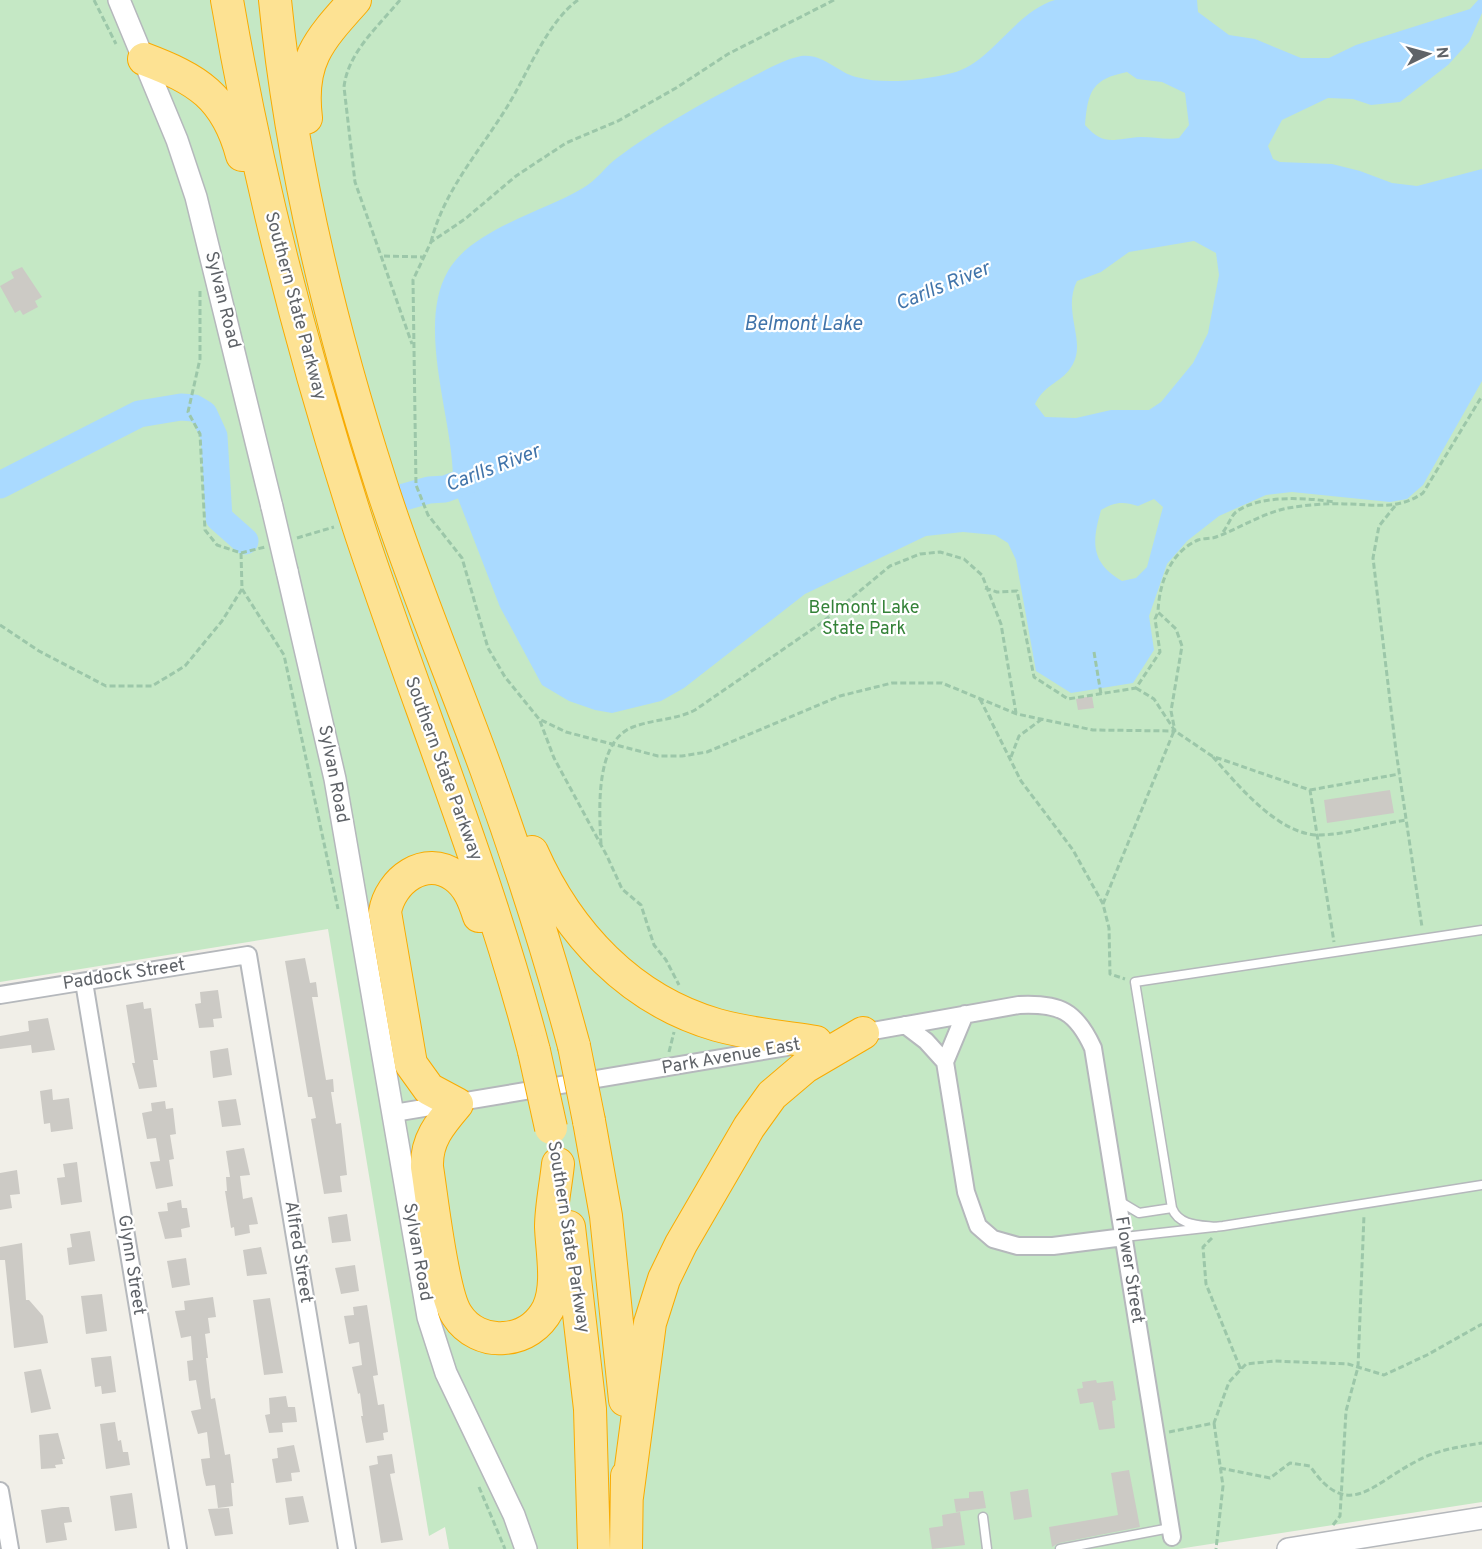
<svg xmlns="http://www.w3.org/2000/svg" width="1482" height="1549" font-family="Overpass,sans-serif">
  <style>
    .green { fill: #c5e8c5 }
    .water { fill: #aadaff; fill-rule: evenodd }
    .lines { fill: none; stroke-linecap: round; stroke-linejoin: round }
    .river { stroke: #aadaff; stroke-width: 27 }
    .building { fill: #cccac5 }
    .service-casing { stroke: #b5b8bc; stroke-width: 11 }
    .minor-casing { stroke: #b5b8bc; stroke-width: 20 }
    .tertiary-casing { stroke: #b5b8bc; stroke-width: 24 }
    .motorway-casing { stroke: #f9ab00; stroke-width: 34 }
    .path { stroke: #9cc7a9; stroke-width: 3; stroke-dasharray: 6 3; stroke-linecap: butt }
    .service { stroke: #fff; stroke-width: 8 }
    .minor { stroke: #fff; stroke-width: 16 }
    .tertiary { stroke: #fff; stroke-width: 21 }
    .motorway { stroke: #fde293; stroke-width: 32 }
    .tertiary-bridge-casing { stroke: #b5b8bc; stroke-width: 24; stroke-linecap: butt }
    .motorway-bridge-casing { stroke: #f9ab00; stroke-width: 34; stroke-linecap: butt }
    .tertiary-bridge { stroke: #fff; stroke-width: 21 }
    .motorway-bridge { stroke: #fde293; stroke-width: 32 }
    .labels { text-anchor: middle; dominant-baseline: central; stroke-width: 4.5; stroke-linejoin: round; paint-order: stroke }
    .street-label { font-size: 18px; fill: #5f6368; stroke: #fff }
    .park-label { font-size: 18px; fill: #348238; stroke: #fff }
    .water-label { font-size: 20px; font-style: italic; fill: #4174aa; stroke: #fff }
  </style>
  <rect width="100%" height="100%" fill="#f1efe8"/>
  <path class="green" d="M0 0H1482V1502L1178 1549H449L445 1527 429 1536 328 929 0 982Z"/>
  <path class="water" d="M1055 0H1197L1198 12 1229 35 1255 39 1301 58H1329L1356 45 1470 9 1478 0H1482V13L1469 42 1448 65 1400 102 1371 105 1353 99 1328 98 1282 120 1268 146 1273 159 1280 162 1332 164 1360 171 1392 183 1417 186 1482 169V381L1423 485 1407 499 1390 502 1292 492 1266 495 1219 516 1187 541 1167 564 1149 616 1154 650 1133 683 1071 693 1036 671 1016 560 1008 543 995 535 963 532 926 536 805 594 684 688 661 701 612 713 595 710 569 701 542 685 500 607 457 496 446 494 444 484 453 478C453 419 416 326 448 271 472 229 543 212 583 188 597 180 605 167 617 158 657 128 699 105 742 82 760 73 782 60 801 56 823 53 837 72 856 77 885 85 923 80 952 73 992 63 1014 12 1055 0ZM1127 72 1137 79 1162 82 1185 93 1189 125 1179 138C1166 140 1154 137 1141 137 1115 138 1105 148 1085 125 1088 91 1092 79 1127 72ZM1194 241 1216 253 1219 275 1208 333 1193 363 1161 402 1149 410H1111L1076 418 1045 417 1035 404C1046 382 1063 383 1073 364 1086 340 1062 311 1077 281L1101 272 1129 252ZM1154 499 1163 507 1147 567 1136 578 1122 581C1090 562 1092 542 1101 510 1114 502 1123 501 1138 506Z"/>
  <g class="lines">
    <path class="river" d="M0 485 139 414 181 407 194 408 204 414 214 436 219 518 245 541
      M404 497 429 490 445 489 479 476"/>
  </g>
  <path class="building" d="M22 267 42 297 35 301 38 307 23 315 20 310 15 313 0 286 14 278 11 272Z
    M1092 696 1094 708 1078 710 1076 699Z
    M1390 790 1394 813 1327 823 1324 800Z
    M305 958 310 983 316 982 318 997H312L326 1080 333 1079 334 1092H331L336 1124 341 1123 347 1175 340 1176 342 1192 324 1194 311 1119 316 1118 312 1097H308L285 961Z
    M218 990 222 1018 213 1019 214 1027 199 1028 195 1004 201 1003 200 992Z
    M143 1002 144 1009 151 1008 158 1060H153L157 1087 139 1089 132 1063H135L126 1005Z
    M48 1018 55 1050 32 1053 31 1045 0 1049V1036L29 1031 28 1021Z
    M228 1048 232 1075 213 1078 210 1051Z
    M52 1089 53 1100 69 1098 73 1129 51 1132 50 1123 44 1124 40 1091Z
    M236 1099 241 1125 222 1127 218 1101Z
    M165 1101 166 1109 173 1108 176 1134 170 1135 174 1159 169 1160 173 1186 156 1189 150 1162 160 1161 156 1138 147 1139 142 1113 152 1111 151 1103Z
    M244 1148 250 1175 240 1176 243 1199 252 1197 258 1224 249 1225 250 1233 235 1236 234 1227 231 1228 225 1191H227L226 1177H230L226 1151Z
    M77 1162 82 1202 61 1205 57 1178 65 1177 63 1164Z
    M17 1170 20 1194 10 1195 12 1208 0 1210V1173Z
    M181 1200 182 1208H187L190 1227 181 1229 182 1237 165 1239 158 1212 168 1211 167 1203Z
    M347 1214 351 1241 332 1243 328 1217Z
    M90 1231 95 1261 69 1265 67 1248 72 1247 70 1234Z
    M22 1243 26 1300H29L43 1316 48 1343 14 1348 5 1260H0V1247Z
    M261 1247 267 1274 247 1276 243 1250Z
    M186 1258 190 1285 172 1288 167 1261Z
    M355 1265 359 1291 341 1294 335 1268Z
    M102 1294 107 1331 86 1334 81 1296Z
    M213 1297 216 1317 208 1318 210 1333 205 1334 208 1358H206L211 1399 215 1398 225 1455 230 1454 234 1483H231L233 1506 218 1508 215 1485 206 1486 203 1473 201 1459 210 1458 207 1432 198 1434 191 1411 201 1409 196 1380 189 1381 187 1361 193 1360 191 1336 181 1338 175 1311 185 1310 184 1301Z
    M270 1298 283 1373 264 1375 253 1300Z
    M367 1305 378 1375 373 1376 378 1405 384 1404 388 1432 383 1433 384 1440 366 1443 361 1416H363L360 1393 358 1394 352 1367 362 1365 359 1342 349 1344 344 1316 354 1315 353 1307Z
    M111 1356 116 1392 102 1394 101 1386 95 1387 91 1358Z
    M41 1369 51 1409 31 1413 24 1372Z
    M1096 1380 1097 1383 1113 1381 1116 1400 1112 1401 1115 1428 1099 1430 1093 1402 1080 1404 1077 1389 1083 1388 1082 1382Z
    M286 1396 288 1407H295L297 1422 282 1423 283 1432 269 1433 265 1415 270 1414 269 1398Z
    M115 1422 118 1441 121 1440 123 1452H128L130 1465 106 1469 100 1424Z
    M58 1433 65 1459H62L63 1464 55 1465 56 1468 41 1469 39 1435Z
    M294 1445 300 1472 291 1473 292 1481 276 1483 272 1459 278 1458 277 1448Z
    M392 1454 395 1473 390 1474 403 1540 381 1543 369 1466 378 1464 377 1456Z
    M1129 1470 1140 1527 1059 1543 1052 1547 1049 1527 1118 1515 1111 1473Z
    M1028 1489 1032 1517 1014 1520 1010 1492Z
    M983 1491 986 1508 956 1512 954 1499 969 1498V1492Z
    M132 1493 137 1528 115 1531 110 1496Z
    M303 1496 309 1522 289 1525 285 1498Z
    M62 1507H69L72 1522 64 1523 67 1540 46 1543 41 1510Z
    M229 1508 233 1534 215 1536 208 1509Z
    M960 1512 965 1545 932 1549 929 1528 943 1526 942 1515Z"/>
  <g class="lines">
    <g class="service-casing">
      <path id="service" d="M1119 1201 1139 1213 1172 1208
        M1216 1227C1199 1225 1179 1226 1172 1208L1135 982 1482 930
        M1124 1237 1223 1226 1482 1185
        M983 1517 987 1549
        M1060 1549 1170 1528"/>
    </g>
    <g class="minor-casing">
      <path id="minor" d="M84 982 178 1549
        M0 995 248 955 347 1549
        M965 1014 945 1062 966 1192 978 1226 993 1239 1018 1246H1053L1124 1237
        M905 1025 926 1041 945 1062
        M856 1034 1019 1005C1060 1003 1076 1011 1093 1048L1172 1537
        M394 1113 787 1047
        M0 1491 10 1549"/>
    </g>
    <g class="tertiary-casing">
      <path id="tertiary" d="M119 0 177 140 196 197 272 507
        M287 571 335 779 428 1317 446 1373 514 1515 526 1549
        M1288 1549 1482 1518"/>
    </g>
    <g class="motorway-casing">
      <path id="motorway" d="M227 0C258 181 304 359 361 534 418 706 488 874 534 1051
        M275 0C291 163 330 325 380 481 411 579 451 673 486 769 519 860 549 953 574 1046
        M144 59C197 79 226 96 242 155
        M306 118C299 61 319 40 355 0
        M532 852C568 933 630 1000 717 1025 749 1034 783 1037 816 1042
        M479 916C474 901 469 886 455 876 425 854 390 881 385 912L411 1064 429 1089 457 1104C440 1124 426 1140 427 1167 432 1198 442 1293 457 1315 467 1331 486 1340 504 1338 523 1337 539 1326 548 1309 559 1285 552 1253 551 1227 551 1207 556 1184 558 1164
        M589 1121 606 1216 625 1400
        M569 1227 590 1409 594 1549
        M627 1497 650 1323 664 1279 681 1244 749 1127 772 1095 805 1067 863 1033
        M626 1549 627 1476"/>
    </g>
    <path class="path" d="M94 0 116 44
      M400 0C378 27 348 52 344 87L355 182 412 344
      M834 0 728 54 676 88 618 121 566 143 516 176 465 219 431 242 413 280 416 485 428 515 462 558 488 648 505 677 539 719 566 732 658 756H682L707 752 840 696 892 683H942L1017 714 1093 730 1175 731 1171 711 1182 646 1176 629 1158 612C1159 584 1170 552 1198 540 1204 538 1211 539 1216 537 1240 528 1263 513 1288 508 1306 505 1326 503 1344 504 1373 504 1397 511 1423 493L1482 396
      M431 242C444 190 480 151 507 107 527 75 547 22 578 0
      M384 256 424 257
      M200 291V359L188 412 200 434 205 530 217 545 241 553 265 547
      M1395 506 1379 526 1373 558 1396 751 1422 927
      M1223 532C1228 526 1231 516 1236 512 1260 494 1308 498 1335 502
      M297 538 334 527
      M241 553 242 589 284 655 338 909
      M985 588 997 592 1017 591 1034 677 1068 699 1136 688 1160 652 1155 619 1158 612
      M0 625 39 651 106 686H152L185 666 222 621 242 589
      M1094 652 1101 694
      M1136 688 1154 699 1175 731 1212 756 1310 790 1334 942
      M980 699 1021 781 1073 850 1103 904 1109 928 1110 974 1125 979
      M540 721 554 758 607 856 622 889 641 905 654 945 666 960 679 985
      M1011 757 1019 736 1042 719
      M1213 757C1237 784 1278 835 1319 835 1345 835 1379 824 1406 820
      M1310 790 1399 774
      M601 844C599 809 595 741 633 727 654 719 676 720 695 710L820 624 890 566 920 554 940 552 964 559 982 575 1001 624 1016 713
      M1103 904 1174 731
      M669 1052 674 1032
      M1212 1238 1203 1247 1206 1284 1241 1370
      M1214 1423 1223 1486 1216 1549
      M1169 1432 1214 1423 1229 1382 1246 1364 1275 1361 1348 1364 1384 1375 1427 1355 1482 1324
      M1220 1468 1270 1478 1290 1463 1310 1466C1348 1522 1372 1484 1415 1462 1436 1450 1458 1447 1482 1443
      M479 1487 505 1549
      M1333 1525 1340 1516 1346 1411 1358 1367 1364 1215"/>
    <use href="#service" class="service"/>
    <use href="#minor" class="minor"/>
    <use href="#tertiary" class="tertiary"/>
    <use href="#motorway" class="motorway"/>
    <g class="tertiary-bridge-casing">
      <path id="tertiary-bridge" d="M272 507 287 571"/>
    </g>
    <g class="motorway-bridge-casing">
      <path id="motorway-bridge" d="M574 1046 589 1121
        M534 1051 551 1128"/>
    </g>
    <use href="#tertiary-bridge" class="tertiary-bridge"/>
    <use href="#motorway-bridge" class="motorway-bridge"/>
  </g>
  <g class="labels">
    <g class="street-label">
      <text transform="translate(222 300) rotate(76)">Sylvan Road</text>
      <text transform="translate(295 306) rotate(75)">Southern State Parkway</text>
      <text transform="translate(443 769) rotate(70)">Southern State Parkway</text>
      <text transform="translate(333 774) rotate(79)">Sylvan Road</text>
      <text transform="translate(124 975) rotate(-9)">Paddock Street</text>
      <text transform="translate(731 1057) rotate(-10)">Park Avenue East</text>
      <text transform="translate(568 1237) rotate(81)">Southern State Parkway</text>
      <text transform="translate(298 1252) rotate(81)">Alfred Street</text>
      <text transform="translate(417 1252) rotate(80)">Sylvan Road</text>
      <text transform="translate(131 1265) rotate(81)">Glynn Street</text>
      <text transform="translate(1129 1270) rotate(81)">Flower Street</text>
    </g>
    <g class="park-label">
      <text x="864" y="608">Belmont Lake<tspan x="864" dy="21">State Park</tspan></text>
    </g>
    <g class="water-label">
      <text transform="translate(943 287) rotate(-22)">Carlls River</text>
      <text x="803" y="325">Belmont Lake</text>
      <text transform="translate(493 469) rotate(-21)">Carlls River</text>
    </g>
  </g>
  <g transform="translate(1428 54) rotate(85)" stroke="#ffffff" stroke-width="4.5" paint-order="stroke">
  <path d="M0-4.5L10 22L0 15L-10 22Z" fill="#5f6368"/>
  <text y="-9" font-size="16" font-weight="bold" text-anchor="middle" fill="#5f6368">N</text>
  </g>
</svg>
